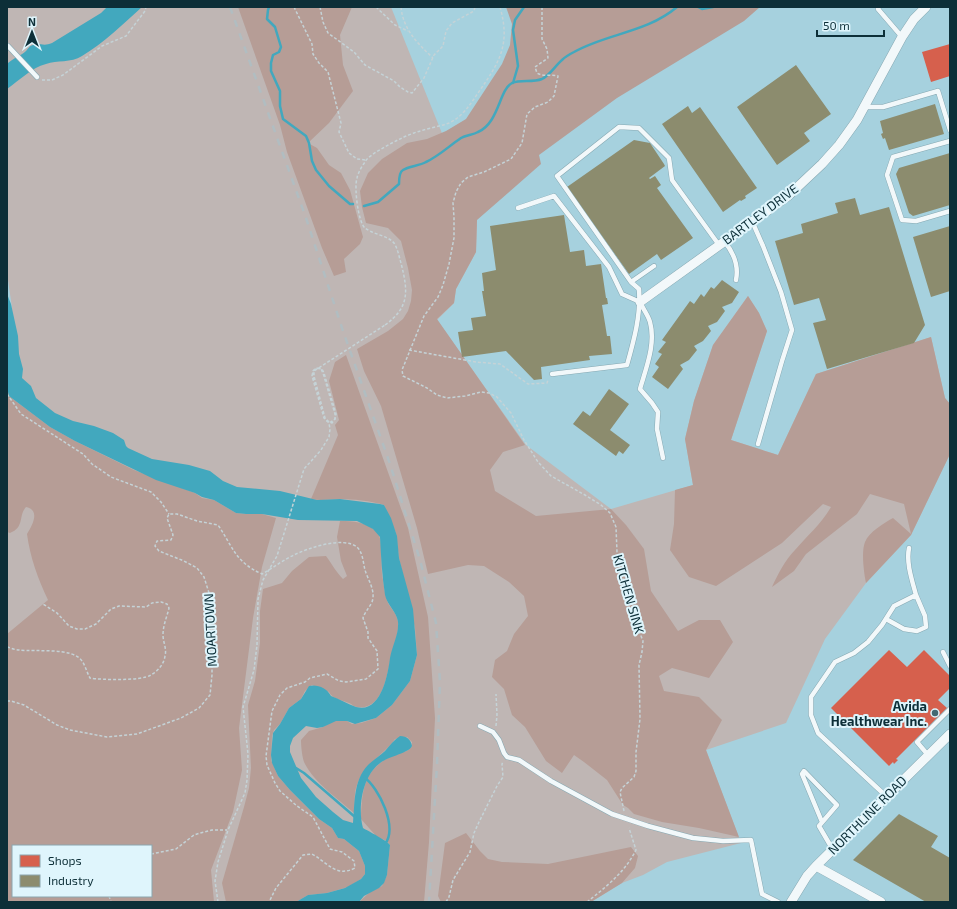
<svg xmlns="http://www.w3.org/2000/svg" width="957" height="909" font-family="'Exo 2',sans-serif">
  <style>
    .green { fill: #bfb6b4; fill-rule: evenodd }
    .forest { fill: #b69d96; fill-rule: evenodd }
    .water { fill: #42a8be }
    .shops { fill: #d6604d }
    .industry { fill: #8c8c6e }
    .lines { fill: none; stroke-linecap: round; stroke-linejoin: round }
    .stream { stroke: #42a8be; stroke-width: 2.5 }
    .service-casing { stroke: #86a8b2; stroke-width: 5.5 }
    .minor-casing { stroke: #86a8b2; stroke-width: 10 }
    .path { stroke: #c5d3d7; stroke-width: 1.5; stroke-dasharray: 3 2; stroke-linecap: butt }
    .service { stroke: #f2f8fa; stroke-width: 4.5 }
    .minor { stroke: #f2f8fa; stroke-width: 9 }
    .rail { stroke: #b1bdc1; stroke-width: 2.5; stroke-dasharray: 7 7; stroke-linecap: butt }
    .path-bridge { stroke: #c5d3d7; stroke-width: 1.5; stroke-dasharray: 3 2; stroke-linecap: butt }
    .poi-dot { fill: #436872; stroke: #dff5fc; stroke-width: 1.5 }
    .labels { text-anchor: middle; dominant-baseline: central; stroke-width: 4; stroke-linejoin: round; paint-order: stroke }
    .street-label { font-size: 13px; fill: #0d2f38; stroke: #dff5fc }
    .poi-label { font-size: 13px; font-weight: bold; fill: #0d2f38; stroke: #dff5fc; text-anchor: end }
  </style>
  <rect width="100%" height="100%" fill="#a6d1de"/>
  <path class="green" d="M7 7H391L477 220 476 252 456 289 454 303 437 320 526 445 611 509 693 485 685 439 694 401 713 345 748 296 759 313 767 331 731 440 778 455 816 374 931 337 945 398 950 404V454L911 535 866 583 825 639 786 723 706 750 741 843 667 862 643 875 622 883 591 902H7V313L12 308 7 273ZM13 846H151V896H13Z"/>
  <path class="forest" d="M238 7H352L340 35 343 65 353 91 329 123 308 143 317 148 329 165 341 173 350 190 363 237 360 244 344 259 346 272 334 276 322 248 287 152 280 125Z
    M506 7H760L744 21 617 98 539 155 541 164 477 220 476 252 456 289 454 303 437 319 525 445 503 452 490 470 495 491 536 516 611 509 626 525 644 549 651 591 678 631 699 620H720L733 642 709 678 672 668 659 676 664 691 699 697 722 720 706 750 739 837 699 828 662 822 634 814 628 808 623 805 607 780 584 762 574 755 562 773 546 761 525 727 512 715 504 689 492 677 495 660 507 651 514 634 528 616 524 596 509 582 484 566 468 565 428 574 417 528 381 406 364 371 357 349 388 331 403 319 408 311 411 301 412 290 408 268 401 241 388 228 366 223 362 207 360 191 368 173 382 159 407 143 427 139 446 131 466 119 502 64 510 45 512 24Z
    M748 296 759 313 767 331 731 440 778 455 816 374 931 337 945 398 950 404V454L911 535 866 583C864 573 861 552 865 542 869 532 884 523 893 518L911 534 904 504 870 494 857 514 806 554 794 571 772 587C778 574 785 560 795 550 808 535 821 524 831 507L823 504 782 543 716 586 689 577 670 550 674 524 675 490 693 485 685 439 694 401 713 345Z
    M346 355 408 528 428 617 435 718 429 842 424 902H359L370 892 382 886 387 875 390 845 387 841 377 837 361 819C362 788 364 768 396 754 402 752 409 752 412 746V742L407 737 395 739C384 755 364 764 357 785 353 795 356 804 354 813 338 799 315 783 305 764 302 759 301 745 301 740L309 731 323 727 333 721H347L352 724 361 723 376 718 392 705 410 681 417 655 415 628 399 558 396 533 384 505C372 501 352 499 339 499 330 499 321 501 311 499L338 435 335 425 339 420 329 381 335 362Z
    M7 388 9 396 50 427 75 441 134 470 195 493 202 498 214 500 236 513 246 514H262L276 518 262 567 253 618 239 728 242 770 233 812 211 870 214 902H7V634L48 600C38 579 30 557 27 534 32 526 41 510 26 507 18 516 25 527 10 533L7 532ZM13 846H151V896H13Z
    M340 521C353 521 367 522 377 532 384 540 380 568 383 580 384 587 385 596 388 603 392 610 397 614 398 622 399 634 393 646 391 657 387 674 383 711 357 707 354 707 352 704 349 703 342 700 332 699 329 692L312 685 305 691 301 699 289 708 280 724 274 730 272 736 271 760 278 776 290 790 319 819 332 828 338 838 344 839 359 851 365 866V874L361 879 348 887 327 893 308 895 296 902H226L222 883 244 807 249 788 251 768 248 705 255 681 260 643V611L263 589 282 583 292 571 309 557 326 556C332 564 336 572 343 579L347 576 341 561 337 537Z
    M466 833 480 851 488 859 502 862 548 864 631 847 638 856 635 868 622 883 591 902H441L438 896 445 843Z"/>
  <path class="water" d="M107 7H142C123 24 104 43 82 56 71 63 57 60 46 64 31 68 20 80 7 89V64C13 58 21 56 26 51 28 49 29 46 33 45 39 42 43 47 52 43L101 13Z
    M7 294 11 304 18 336 19 354 23 369 22 378 31 386 36 398 55 413 73 421 94 426 113 433 124 440 126 446 128 448 152 459 189 465 210 471 223 481 237 487 280 491 317 500 340 499 380 504 384 505 391 518 397 536 399 558 413 609 417 655 410 681 392 705 376 718 355 724 347 721H336L323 727 317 728 306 726 293 738 290 746V752L301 778 316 797 333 812 343 820 353 823C355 803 353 781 368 765 373 760 380 756 385 751 390 745 394 740 400 736 407 736 411 740 412 746 410 752 392 756 385 760 363 771 357 806 363 828 368 831 388 841 390 845L387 875 384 883 379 888 364 896 359 902H296L308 895 327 893 345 888 361 879 365 874V866L359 851 344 839 338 838 332 828 319 819 290 790 278 776 272 763 271 755 273 733 280 724 289 708 301 699 309 686C317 684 327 688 331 696 339 699 348 704 356 707 381 714 388 674 390 658 392 646 399 634 398 622 397 612 387 605 385 595 382 576 381 556 380 537L373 529 357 521 298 520 262 514H246L236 513 214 500 202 497 195 493 156 480 75 441 50 427 9 396 7 388Z"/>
  <path class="shops" d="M950 44V76L931 82 922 52Z
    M889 650 907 667 924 650 950 676V688L938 700 947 708 896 759 898 760 894 764 893 762 889 766 831 708Z"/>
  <path class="industry" d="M796 65 831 114 804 133 810 141 777 165 737 107Z
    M935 104 944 134 889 150 885 138 883 139 881 134 883 133 880 121Z
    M688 106 692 113 700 107 757 188 745 196 746 198 741 201 740 200 723 212 662 124Z
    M634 140 650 143 664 164 665 166 649 178 650 179 655 176 661 185 657 188 693 238 661 260 657 254 629 274 567 187Z
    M950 153V205L913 216 909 213 896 174 899 168Z
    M855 198 860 215 889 207 925 325 914 343 827 369 813 323 826 320 819 298 794 305 775 241 803 233 801 224 838 213 835 203Z
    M564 215 570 252 584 250 586 266 601 264 606 298H607L608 304 602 305 607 336H610L612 354 589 356 590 360 541 367 542 379 534 380 506 351 462 357 458 332 473 330 471 318 486 316 482 291H484L482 273 496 270 490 226Z
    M950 226V291L931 297 913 237Z
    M722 280 739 292 732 303 722 307 725 311 717 322 708 326 711 331 703 341 694 346 697 350 689 360 680 365 683 369 668 389 652 377 659 367 655 364 662 354 658 352 666 342 662 340 690 301 694 304 701 294 704 297 711 287 714 289Z
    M609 389 629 404 610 430 630 445 623 454 619 451 616 456 573 424 583 411 590 416Z
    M899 814 938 836 931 847 950 858V902H926L853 860Z"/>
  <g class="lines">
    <path class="stream" d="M269 7 268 10 267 19 275 27 281 47 279 52 273 55 271 63V71L280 91V106L283 119 306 136 309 143 312 161 316 170 329 186 350 204H353
      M698 7 702 9 713 7
      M513 83 518 66 513 30 515 20 524 7
      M364 206 378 202 399 184C399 179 399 172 403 170 409 166 419 166 426 162 439 156 449 146 461 138 466 135 473 135 478 132 499 123 499 90 512 83 521 79 532 83 542 79 550 75 555 66 562 60 565 57 570 54 574 52 608 33 646 33 677 7
      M296 768 304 773 355 817
      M364 777C379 788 398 827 385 844"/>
    <g class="service-casing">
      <path id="service" d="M879 7 878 9 902 37
        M8 46 37 77
        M864 107H883L938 91 950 130
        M950 141 893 157 887 175 902 220 916 221 950 211
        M518 208 554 196 609 267 622 294 640 302C643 309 648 315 650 322 656 344 646 368 640 389L652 403 658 412 657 429 663 458
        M752 221 763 246 781 292 792 330 782 361 758 444
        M724 241C734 253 739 265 736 280
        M654 266 631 282 557 176 619 127 639 128 669 158 672 180 719 245
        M552 374 627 365C634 340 641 315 639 289L631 282
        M909 548C906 563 912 580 916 595
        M943 652 950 666
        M480 726 493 732 499 740 504 753 507 757 519 760 551 781 612 814 648 826 693 838 723 841 751 840 762 894 778 902
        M928 755 917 742 950 709
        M886 796 818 733 811 715V697L835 662 854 653 868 642 882 625 894 606 916 595 925 616 926 627 917 631 904 629 886 619
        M822 822 802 774 804 771 837 805 819 826 833 850"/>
    </g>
    <g class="minor-casing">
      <path id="minor" d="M640 302 788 196 822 164 839 145 857 120 902 37 914 19 926 7
        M816 866 881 902
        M791 902 807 876 816 866 950 734"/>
    </g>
    <path class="path" d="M294 7 312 44 313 54 319 63 328 72 341 123 339 132 349 153 357 159 366 160
      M320 7 323 22 328 33 354 52 365 65 394 81 400 87 408 92 412 93 424 78 434 55 443 46 446 31 452 23 474 11 475 7
      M376 7 395 25 408 31
      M401 7C403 29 417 43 433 58
      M542 7V39L547 49 548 58 535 67 537 73C543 77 551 74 558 76L554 96 548 102 535 107 527 114 522 143 511 159 484 172 468 177 461 183 456 192 453 203 454 217V238L449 264 443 285 438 297 424 316 402 370 403 376 427 388 437 395 447 398 465 396 481 392 489 393 497 397 511 413 524 440 538 462 551 476 585 495 601 505 610 513 616 527 617 552 620 570 631 599 635 621 643 641 642 652 639 665 640 719 636 752V771L634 777 622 788 620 792 624 811
      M42 80H52L63 75 102 46 126 36 145 11 146 7
      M385 325C410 307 408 291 401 263 399 257 398 249 394 243 387 235 374 235 365 228 358 222 354 187 357 178 358 173 362 166 365 162 367 158 372 155 376 152 388 145 400 138 414 133 425 129 438 127 449 123 462 117 470 105 478 93 499 63 511 45 500 7
      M409 350 476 362 500 364 528 384 547 383 548 380
      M7 394 21 414 83 454 92 464 111 477 151 492 161 502 169 514
      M7 647C11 648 15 650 19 650 35 652 73 647 82 661 86 667 87 673 90 678 101 680 142 681 151 675 158 671 164 664 165 656 167 649 163 642 163 635 163 625 167 617 169 608L167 604 161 602 152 603 146 607 119 606 111 609 96 624 85 629H77L69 626 57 613 43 604
      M7 701H11L24 705 57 725 70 730 107 737 137 734 181 718 199 708 210 695 212 675V632L209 620 211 611 209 593 204 577 197 568 184 561 159 551 155 546 157 541 171 540 173 535 167 518 169 514H177L197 521 218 525C233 547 235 562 262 574 273 568 283 560 294 555 308 548 343 536 357 547 363 553 363 562 365 570 368 580 376 591 372 602 369 608 365 612 363 618L368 632V638L377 651 378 669 366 679 346 682 339 681 327 674 310 678 305 682 287 688 280 695 272 711 266 756 267 765 275 783 280 791 297 806 313 817 330 849 342 852 354 861 355 868C336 878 327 862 312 854L303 855 276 888 269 902
      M496 726 497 715 496 694
      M151 854 176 849 194 835 200 833 212 830H227
      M109 896 111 902
      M218 902 215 881 218 862 228 830 245 793 247 780 248 754 243 707 254 670 257 645 258 599 263 580 277 556 304 469 321 450 329 437 330 429 329 423 324 418 312 376 313 371 316 368 321 369 323 373 335 414V419L331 422H329
      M446 902 449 897 453 880 470 852 474 833 479 822 497 786 503 777 502 764 503 762
      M587 902C606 887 625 872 636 850L629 828"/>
    <use href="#service" class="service"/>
    <use href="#minor" class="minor"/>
    <path class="rail" d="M230 7 306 218 343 331 390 464 420 560 436 623 440 682 437 764 429 902"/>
    <path class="path-bridge" d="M329 422 325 418 313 376V371L317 368 322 369 324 373 336 414 335 419 332 423 327 421 325 418 314 376V371L385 325"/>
  </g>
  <circle class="poi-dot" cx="935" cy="713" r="4"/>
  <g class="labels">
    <g class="street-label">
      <text transform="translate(760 214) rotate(-37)">BARTLEY DRIVE</text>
      <text transform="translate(629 594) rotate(74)">KITCHEN SINK</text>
      <text transform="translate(210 630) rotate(-93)">MOARTOWN</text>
      <text transform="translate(867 815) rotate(-45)">NORTHLINE ROAD</text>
    </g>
    <g class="poi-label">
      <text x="927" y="706">Avida<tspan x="927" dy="15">Healthwear Inc.</tspan></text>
    </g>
  </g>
  <rect width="957" height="909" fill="none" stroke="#0d2f38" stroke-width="16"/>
  <rect x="12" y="845" width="140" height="52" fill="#dff5fc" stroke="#8ba6ae"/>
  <rect x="20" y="855" width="20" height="12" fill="#d6604d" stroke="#8ba6ae"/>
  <text x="48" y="865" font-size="12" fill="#0d2f38">Shops</text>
  <rect x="20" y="875" width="20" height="12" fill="#8c8c6e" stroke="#8ba6ae"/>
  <text x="48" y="885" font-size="12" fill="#0d2f38">Industry</text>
  <g transform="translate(32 32)" stroke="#dff5fc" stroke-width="3" paint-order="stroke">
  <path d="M0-3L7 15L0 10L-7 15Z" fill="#0d2f38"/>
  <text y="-6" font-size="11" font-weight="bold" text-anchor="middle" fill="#0d2f38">N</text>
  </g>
  <path d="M817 30v6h67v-6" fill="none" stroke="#0d2f38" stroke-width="2"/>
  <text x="823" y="30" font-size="12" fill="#0d2f38" stroke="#dff5fc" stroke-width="3" paint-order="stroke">50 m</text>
</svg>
